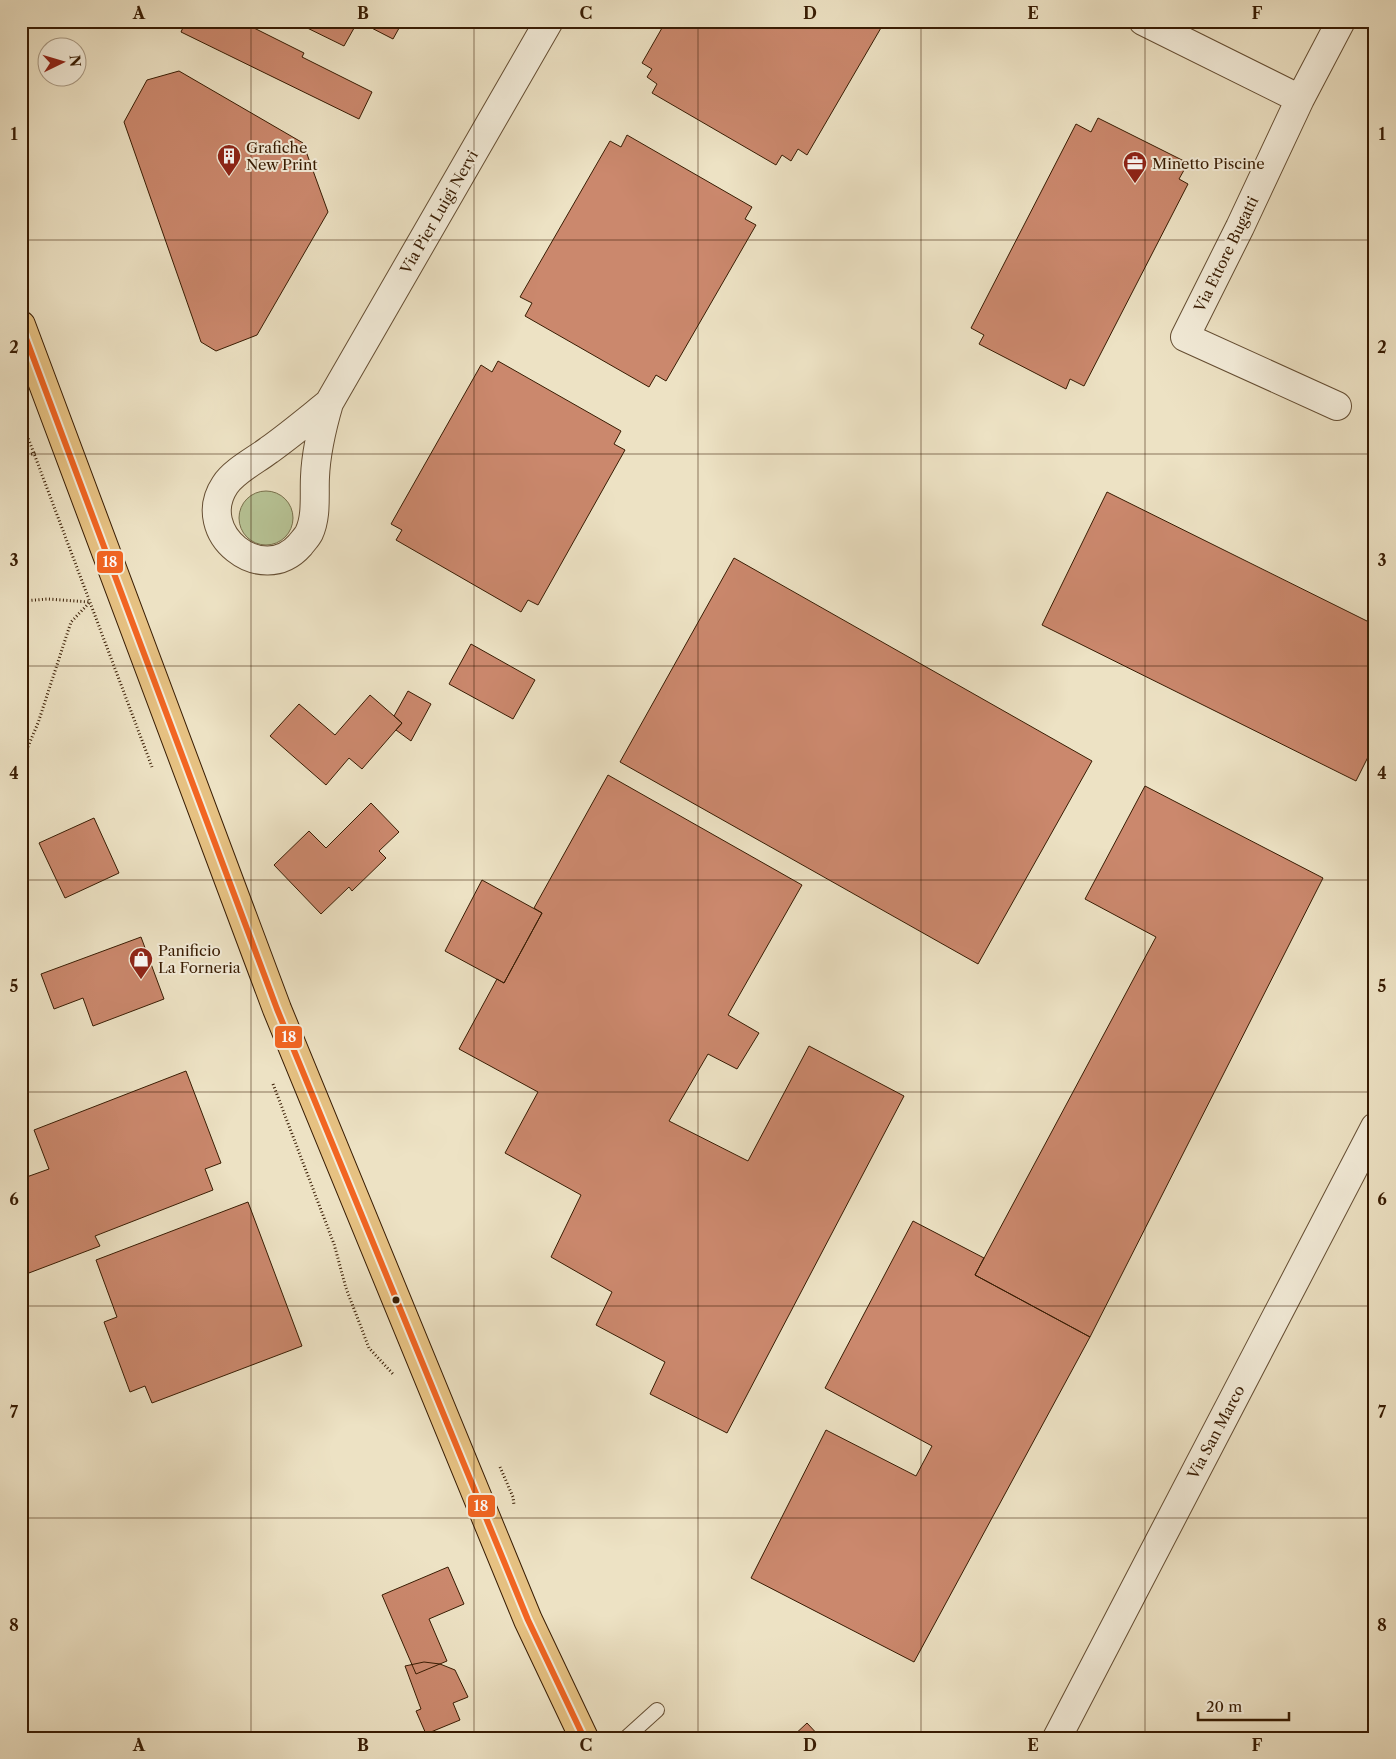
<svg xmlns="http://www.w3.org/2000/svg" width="1396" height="1759" font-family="'Libre Caslon Text',serif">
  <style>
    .green { fill: #b7c395; stroke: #78704c }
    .building { fill: #cb886d; stroke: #381c03 }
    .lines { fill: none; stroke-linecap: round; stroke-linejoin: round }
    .service-casing { stroke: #654e33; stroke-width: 16 }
    .minor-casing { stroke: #654e33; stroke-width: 30 }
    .tertiary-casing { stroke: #654e33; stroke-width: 30 }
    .primary-casing { stroke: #381c03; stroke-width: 30 }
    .path { stroke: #381c03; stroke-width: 3; stroke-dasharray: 1 2.5; stroke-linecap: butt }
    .service { stroke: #f3ecd9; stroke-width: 14 }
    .minor { stroke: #f3ecd9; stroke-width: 28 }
    .tertiary { stroke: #f3ecd9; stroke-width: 28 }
    .primary { stroke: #e6c182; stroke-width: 28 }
    .bus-1-casing { stroke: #f3ecd9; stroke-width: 10 }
    .bus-1 { stroke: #f26522; stroke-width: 6 }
    .grid { fill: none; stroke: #381c03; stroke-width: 1; stroke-opacity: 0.55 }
    .bus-dot { fill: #381c03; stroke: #f3ecd9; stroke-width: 2 }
    .labels { text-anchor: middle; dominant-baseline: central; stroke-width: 4; stroke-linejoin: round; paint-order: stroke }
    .poi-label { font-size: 15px; fill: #381c03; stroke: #f3ecd9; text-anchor: start }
    .street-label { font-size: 15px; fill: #381c03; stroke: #f3ecd9 }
    .line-badge { stroke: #f3ecd9; stroke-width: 2 }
    .badge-label { font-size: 14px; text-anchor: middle; font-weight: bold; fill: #fff }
    .neatline { fill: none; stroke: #381c03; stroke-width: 2 }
    .grid-label { font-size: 16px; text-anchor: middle; font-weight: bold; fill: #381c03 }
  </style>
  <rect width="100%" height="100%" fill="#ede2c4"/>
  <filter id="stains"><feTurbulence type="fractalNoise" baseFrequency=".004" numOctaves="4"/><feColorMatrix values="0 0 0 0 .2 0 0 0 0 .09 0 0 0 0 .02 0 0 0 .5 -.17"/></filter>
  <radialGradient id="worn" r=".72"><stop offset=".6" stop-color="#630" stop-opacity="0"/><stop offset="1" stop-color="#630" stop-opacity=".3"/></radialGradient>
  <path class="green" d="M239 518a27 27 0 1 1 54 0a27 27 0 1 1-54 0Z"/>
  <path class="building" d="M186 21H240L304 53 302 57 372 92 359 119 181 32Z
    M293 21H403L393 39 358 21 344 46Z
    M421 21H437L433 28Z
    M666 21H885L807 155 798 149 791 161 782 155 776 165 652 93 657 84 647 77 652 69 642 63Z
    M179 71 303 143 328 212 257 335 216 351 201 342 124 122 147 80Z
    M1098 118 1188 163 1179 179 1188 184 1084 386 1070 379 1066 389 979 344 984 335 971 328 1076 124 1091 132Z
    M627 135 752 207 745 219 756 225 666 381 656 375 649 387 525 316 532 303 520 297 610 141 621 147Z
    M498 361 621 431 614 444 625 450 538 605 528 600 521 612 396 540 402 530 391 524 481 365 492 372Z
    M1107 492 1375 625V743L1356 781 1042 625Z
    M734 558 1092 761 978 964 620 762Z
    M471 644 535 680 513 719 449 684Z
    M408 691 431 704 411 741 396 730 402 723 394 716Z
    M370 695 402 723 362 769 349 758 326 785 270 736 299 704 335 735Z
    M608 775 802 885 728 1015 759 1033 737 1069 708 1054 669 1121 748 1161 809 1046 904 1096 727 1433 650 1394 665 1362 596 1325 612 1292 551 1257 581 1195 505 1153 538 1092 459 1049 497 979 504 983 542 913 534 908Z
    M1145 786 1323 878 1090 1337 975 1275 1156 937 1085 899Z
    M371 803 399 832 379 851 386 858 352 891 349 887 321 914 274 865 309 831 326 848Z
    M94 818 119 873 65 898 39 843Z
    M482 880 542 913 504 983 445 951Z
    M141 937 164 999 93 1026 83 998 54 1009 41 974Z
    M186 1071 221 1163 205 1169 213 1190 95 1236 100 1246 21 1276V1179L49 1169 34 1130Z
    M248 1202 302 1346 152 1403 145 1386 130 1392 104 1322 117 1317 96 1260Z
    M913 1221 984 1258 975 1275 1090 1337 914 1662 751 1578 826 1430 916 1476 932 1446 825 1388Z
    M448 1567 464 1604 429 1619 447 1661 416 1674 382 1595Z
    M424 1662 440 1664 455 1670 468 1697 453 1703 460 1720 426 1734 416 1711 421 1709 405 1666Z
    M807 1723 821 1738H791Z"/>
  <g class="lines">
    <g class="service-casing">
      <path id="service" d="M626 1738 657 1710"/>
    </g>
    <g class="minor-casing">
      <path id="minor" d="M1143 21 1300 99
        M329 403C309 419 290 435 269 450 256 460 234 471 225 485 193 533 262 588 300 545 303 541 307 537 309 533 317 516 314 495 315 477 316 451 322 427 329 403L549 21
        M1337 406 1185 337 1240 227 1300 99 1341 21"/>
    </g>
    <g class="tertiary-casing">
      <path id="tertiary" d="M1057 1738 1375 1127"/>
    </g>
    <g class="primary-casing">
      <path id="primary" d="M21 325 277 1009 528 1620 584 1738"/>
    </g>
    <path class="path" d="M21 419 152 767
      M21 457 36 453
      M21 601 48 599 89 602
      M21 763 38 723 71 622 90 602
      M273 1084 334 1244 346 1288 369 1348 393 1374
      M500 1467 513 1497 514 1505"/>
    <use href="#service" class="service"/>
    <use href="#minor" class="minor"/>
    <use href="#tertiary" class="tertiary"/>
    <use href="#primary" class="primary"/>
    <g class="bus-1-casing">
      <path id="bus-1" d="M21 325 277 1009 528 1620 584 1738"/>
    </g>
    <use href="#bus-1" class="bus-1"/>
  </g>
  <path class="grid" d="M251 21V1738M474 21V1738M698 21V1738M921 21V1738M1145 21V1738M21 240H1375M21 454H1375M21 666H1375M21 880H1375M21 1092H1375M21 1306H1375M21 1518H1375"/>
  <defs>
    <g id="building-pin" transform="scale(1.25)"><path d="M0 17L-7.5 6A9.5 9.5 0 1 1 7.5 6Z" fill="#8f2418" stroke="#f3ecd9"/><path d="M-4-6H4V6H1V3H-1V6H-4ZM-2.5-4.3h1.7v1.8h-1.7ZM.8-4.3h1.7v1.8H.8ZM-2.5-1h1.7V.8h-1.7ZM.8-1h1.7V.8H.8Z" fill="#fff"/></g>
    <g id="office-pin" transform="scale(1.25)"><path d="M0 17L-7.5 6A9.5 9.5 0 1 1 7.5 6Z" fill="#8f2418" stroke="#f3ecd9"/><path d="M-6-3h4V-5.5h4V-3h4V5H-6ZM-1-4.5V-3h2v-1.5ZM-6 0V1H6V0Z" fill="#fff"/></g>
    <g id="shop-pin" transform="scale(1.25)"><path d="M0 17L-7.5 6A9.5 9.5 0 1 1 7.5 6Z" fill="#8f2418" stroke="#f3ecd9"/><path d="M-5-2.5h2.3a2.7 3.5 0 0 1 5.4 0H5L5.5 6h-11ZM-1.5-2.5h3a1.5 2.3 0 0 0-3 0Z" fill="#fff"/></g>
  </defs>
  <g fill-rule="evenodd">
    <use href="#building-pin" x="229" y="156"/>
    <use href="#office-pin" x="1135" y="163"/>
    <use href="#shop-pin" x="141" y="959"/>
  </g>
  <circle class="bus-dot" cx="396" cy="1300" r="4.5"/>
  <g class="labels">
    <g class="poi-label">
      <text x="246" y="147">Grafiche<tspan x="246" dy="17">New Print</tspan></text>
      <text x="1152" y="163">Minetto Piscine</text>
      <text x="158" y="950">Panificio<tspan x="158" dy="17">La Forneria</tspan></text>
    </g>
    <g class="street-label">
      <text transform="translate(439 212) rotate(-60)">Via Pier Luigi Nervi</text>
      <text transform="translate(1226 254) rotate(-64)">Via Ettore Bugatti</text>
      <text transform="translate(1216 1432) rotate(-62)">Via San Marco</text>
    </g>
  </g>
  <g class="line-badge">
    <rect x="96" y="550" width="28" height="24" rx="5" fill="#f26522"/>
    <rect x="274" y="1025" width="29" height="24" rx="5" fill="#f26522"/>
    <rect x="467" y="1494" width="29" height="24" rx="5" fill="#f26522"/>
  </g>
  <g class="badge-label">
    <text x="110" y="567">18</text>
    <text x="289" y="1042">18</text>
    <text x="481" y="1511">18</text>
  </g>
  <rect width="1396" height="1759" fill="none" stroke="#ede2c4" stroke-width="55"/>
  <g transform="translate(62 62) rotate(85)"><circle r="24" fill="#f3ecd9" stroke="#a89983"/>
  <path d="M0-4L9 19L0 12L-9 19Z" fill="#8f2418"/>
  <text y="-8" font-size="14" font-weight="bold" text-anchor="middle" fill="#381c03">N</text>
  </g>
  <path d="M1198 1712v8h91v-8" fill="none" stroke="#381c03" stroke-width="2.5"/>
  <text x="1206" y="1712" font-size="15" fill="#381c03" stroke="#f3ecd9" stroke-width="4" paint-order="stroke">20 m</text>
  <rect x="28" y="28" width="1340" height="1704" class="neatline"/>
  <g class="grid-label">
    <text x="139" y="19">A</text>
    <text x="363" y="19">B</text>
    <text x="586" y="19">C</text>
    <text x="810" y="19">D</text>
    <text x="1033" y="19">E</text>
    <text x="1257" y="19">F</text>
    <text x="14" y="140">1</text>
    <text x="1382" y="140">1</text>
    <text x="14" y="353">2</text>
    <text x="1382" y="353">2</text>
    <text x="14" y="566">3</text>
    <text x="1382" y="566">3</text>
    <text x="14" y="779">4</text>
    <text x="1382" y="779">4</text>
    <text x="14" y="992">5</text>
    <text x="1382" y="992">5</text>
    <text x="14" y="1205">6</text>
    <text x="1382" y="1205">6</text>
    <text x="14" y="1418">7</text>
    <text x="1382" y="1418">7</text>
    <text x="14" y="1631">8</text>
    <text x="1382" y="1631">8</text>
    <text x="139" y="1751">A</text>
    <text x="363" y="1751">B</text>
    <text x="586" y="1751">C</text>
    <text x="810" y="1751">D</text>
    <text x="1033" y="1751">E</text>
    <text x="1257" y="1751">F</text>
  </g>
  <rect width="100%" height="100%" filter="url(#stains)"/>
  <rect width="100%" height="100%" fill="url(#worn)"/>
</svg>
